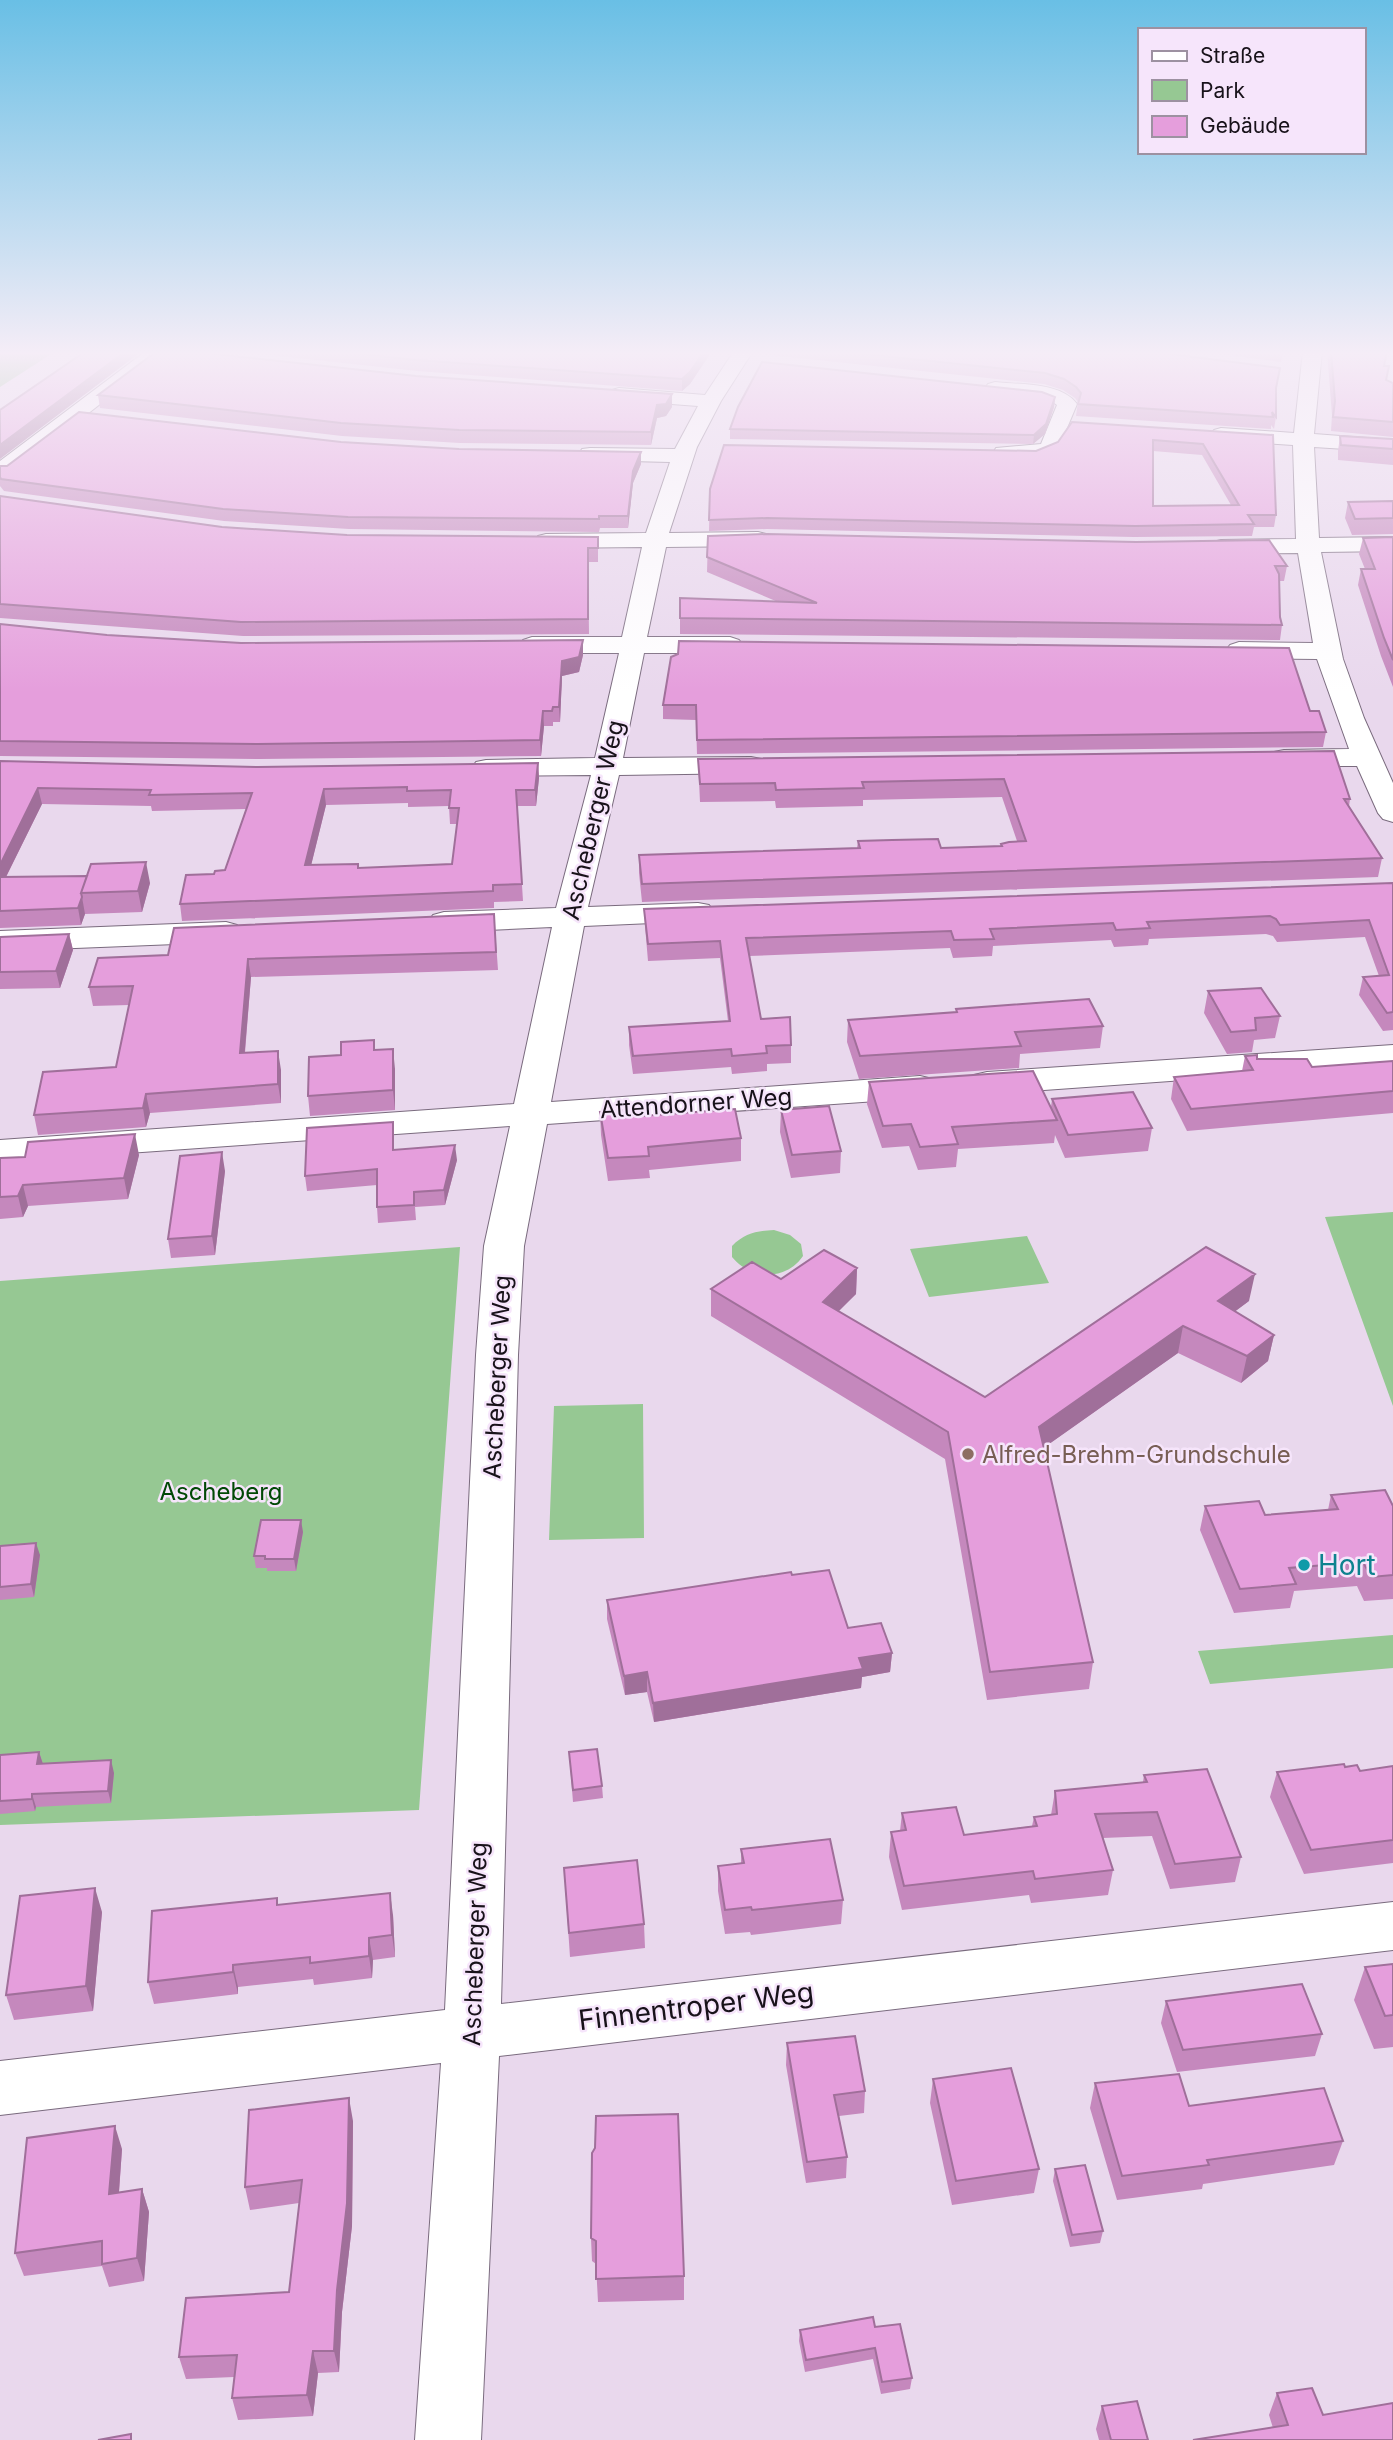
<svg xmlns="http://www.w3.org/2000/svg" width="1393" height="2440" font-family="Inter,sans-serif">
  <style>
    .green { fill: #96c893 }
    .forest { fill: #76b673 }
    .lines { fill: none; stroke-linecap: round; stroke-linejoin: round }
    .minor-casing { stroke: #7a6b7e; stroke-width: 2 }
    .minor { fill: #fff; fill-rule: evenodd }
    .wall { fill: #c588bd; fill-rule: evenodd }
    .shaded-wall { fill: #a06f9a }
    .building { fill: #e59edc; stroke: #a06f9a; stroke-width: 2; fill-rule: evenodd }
    .education-dot { fill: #8d6e63; stroke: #f6e5fb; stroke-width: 2.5 }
    .culture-dot { fill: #0f9aa8; stroke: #f6e5fb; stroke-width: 2.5 }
    .labels { text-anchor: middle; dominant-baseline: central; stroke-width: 5; stroke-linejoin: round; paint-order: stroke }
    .street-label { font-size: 24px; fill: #18121a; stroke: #f6e5fb }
    .education-label { font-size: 24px; fill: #785e54; stroke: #f6e5fb; text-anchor: start }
    .park-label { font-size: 24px; fill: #014906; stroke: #f6e5fb }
    .near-culture-label { font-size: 28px; fill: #0d838f; stroke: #f6e5fb; text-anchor: start }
    .near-street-label { font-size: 28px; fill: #18121a; stroke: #f6e5fb }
  </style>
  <rect width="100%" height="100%" fill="#e9d8ed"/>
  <path class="green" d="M1393 1212V1406L1325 1217Z
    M774 1230 790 1235 801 1244 803 1256C786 1281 751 1280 732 1257V1246C745 1233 756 1231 774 1230Z
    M1027 1236 1049 1283 929 1297 910 1249Z
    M460 1247 419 1810 0 1825V1281Z
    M643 1404 644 1538 549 1540 554 1406Z
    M1393 1635V1668L1210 1684 1198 1651Z"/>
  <path class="forest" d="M0 351H56L0 387Z"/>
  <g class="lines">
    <g class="minor-casing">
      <path id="minor" d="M146 351H168L8 476 0 477V461Z
        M734 351H753L721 401 697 447 669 533 758 532 766 534 770 539 766 544 758 546 666 547 647 637H730L739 640 743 645 739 650 730 653H644L623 758 751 757 761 759 765 765 761 771 751 773 619 775 588 907 698 903 709 905 714 912 709 919 698 921 584 926 551 1102 920 1076 933 1079 938 1087 933 1095 920 1098 547 1124 524 1246 518 1355 501 2004 1393 1902V1950L499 2056 481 2440H415L441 2063 0 2115V2061L445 2010 476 1355 484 1246 510 1126 0 1162V1140L514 1104 552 927 444 932 433 929 428 922 433 915 444 912 556 908 591 775 486 776 476 774 472 768 476 762 486 760 595 758 619 653H532L523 650 519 645 523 640 532 637H622L642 547 546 548 538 546 534 541 538 536 546 534 646 533 670 462 590 460 582 459 579 454 582 449 590 448 675 449 698 406 619 400 612 398 609 394 612 390 619 388 705 395Z
        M1303 351H1322L1314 434 1393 440V452L1314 447 1319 538 1393 537V551L1321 552 1343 659 1364 718 1393 783V822L1383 819 1378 813 1357 766H1284L1274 764 1270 758 1274 752 1284 750 1349 749 1317 659 1239 658 1230 655 1226 650 1230 645 1239 642 1313 643 1298 553 1221 554 1213 552 1209 547 1213 542 1221 540 1296 539 1293 445 1221 440 1214 438 1211 434 1214 430 1221 428 1294 433Z
        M995 382C1020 385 1061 382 1077 404L1057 452 1035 459 996 458 993 453 996 448 1041 444 1057 405 1050 400 988 392 985 388 988 384Z
        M226 922 237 925 242 932 237 939 226 942 0 951V931Z
        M1393 1045V1065L987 1094 974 1091 969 1083 974 1075 987 1072Z"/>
    </g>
    <use href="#minor" class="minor"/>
  </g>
  <path class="wall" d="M233 351H712L690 384 682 391 417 371Z
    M770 351H1147L1278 379 1276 392V417L1274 429 1271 425V429L1076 416 1078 402 1075 398 1063 390 1044 384 770 355Z
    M1197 351H1283L1281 362Z
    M1327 351H1387L1384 366 1386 380 1393 383V437L1331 431 1332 415Z
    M98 395 672 407 666 416 657 418 651 445 460 443 342 436 100 408Z
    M1055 397 1054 407 1045 434 1033 444 730 439V429Z
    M1273 435 1276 515 1274 527H1254L1252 536 1134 537 767 529 709 531 710 489 1036 451 1058 442ZM1153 451 1202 455 1231 505 1153 506Z
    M1340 436 1393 439V465L1338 460V451Z
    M341 442 641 464 633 483 628 528H600L599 532 349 529 224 521 4 491 0 486V466Z
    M0 496 222 527 347 535 598 537V562H588L589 634 243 636 0 618Z
    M1393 501V534L1352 535 1345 518 1348 502Z
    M708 536 1287 566 1284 581H1279L1280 617 1282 625 1280 640 680 634V598L778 602 707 572Z
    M1393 537V687L1381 656 1358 585 1361 569H1365L1359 554 1363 538Z
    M0 624 107 635 241 643 583 640V655L579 672 562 676 560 722H553V726H544L541 756 260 759 0 756Z
    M663 705 1310 711 1326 732 1323 747 697 754 696 720 663 719Z
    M698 759 1350 799 1349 806 1382 858 1378 877 642 902 639 873V855L857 848 858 841 941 848 1001 846V844L1017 841 1002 797 863 800V806L776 808 775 801 700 802Z
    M0 761 258 767 538 763 539 778 536 806H517L523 901 494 902V908L182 921 180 904 214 874 225 870 246 809 152 811 151 806 42 804 6 877 150 883 142 912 85 914 81 925 0 928ZM408 803V807L449 806 450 824H457L452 864 358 868 311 865 326 805Z
    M1393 883V1030L1383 1031 1359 995 1363 977 1379 976 1365 937 1277 942 1273 936 1266 934 1149 939 1148 945 1114 947 1111 940 993 946 992 956 953 958 950 948 749 956 761 1019 791 1045V1063L767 1064V1071L732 1074 731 1067 633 1074 629 1045V1027L728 1021 720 958 648 961 645 926 644 909Z
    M494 914 498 970 251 977 245 1053 281 1070V1103L150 1113 146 1127 38 1135 34 1115 116 1067 129 1005 93 1006 89 987 168 955Z
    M69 934 73 950 60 988 0 989V937Z
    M1208 991 1280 1016 1275 1038 1254 1040 1252 1052 1227 1054 1204 1013Z
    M956 1009 1103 1026 1100 1048 1020 1054 1019 1068 859 1079 847 1042 848 1020 956 1012Z
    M375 1050 395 1069V1110L310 1116 308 1096 341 1055Z
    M1245 1056 1312 1067 1393 1061V1113L1187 1131 1171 1099 1174 1077 1242 1071Z
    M869 1082 1051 1107 1052 1099 1152 1128 1148 1151 1065 1158 1055 1135 1054 1143 958 1149 956 1167 918 1170 909 1146 882 1148 867 1104Z
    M781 1110 841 1151 840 1173 791 1178 780 1132Z
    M600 1112 642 1116 741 1138V1161L649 1170 650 1178 608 1181 601 1135Z
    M394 1138V1150L457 1160 445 1205 415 1207 416 1220 378 1223 377 1207V1185L307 1191 305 1176Z
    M139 1155 128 1199 28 1206 23 1217 0 1219V1158Z
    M225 1171 215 1255 171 1258 168 1239Z
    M857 1268 856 1294 838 1311 985 1397 1249 1301 1235 1311 1274 1335 1268 1361 1241 1383 1178 1353 1043 1448 1093 1662 1089 1689 987 1700 945 1459 711 1316V1289Z
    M1331 1495 1393 1506V1599L1364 1601 1357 1586 1294 1591 1290 1608 1234 1613 1200 1530 1205 1506 1265 1515 1328 1510Z
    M303 1532 296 1571H267V1568H256L254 1556Z
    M0 1546 40 1555 34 1597 0 1600Z
    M792 1575 848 1628 892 1653 890 1672 862 1677 861 1688 654 1722 647 1692 625 1695 607 1619V1600Z
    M39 1752 43 1764 114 1773 111 1803 36 1807 35 1811 0 1814V1755Z
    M569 1752 602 1786 603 1798 573 1802Z
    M1393 1766V1863L1304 1874 1270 1797 1277 1772 1345 1767 1360 1771Z
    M1144 1775 1241 1857 1235 1882 1170 1889 1152 1836 1103 1838 1113 1870 1108 1895 1031 1903 1029 1895 902 1910 889 1857 891 1832 900 1831 902 1813 964 1835 1032 1826 1034 1817 1051 1815 1055 1791 1143 1782Z
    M741 1849 843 1900 841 1924 751 1935 750 1932 725 1934 718 1891V1866L741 1864Z
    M564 1868 644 1924 645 1948 570 1957Z
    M277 1898 278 1905 393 1915 395 1957 373 1960 372 1978 314 1985 313 1979 238 1987V1994L154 2004 148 1982Z
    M102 1912 93 2011 14 2020 6 1995Z
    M1393 1964V2047L1374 2049 1354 2000 1365 1967Z
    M1166 2001 1322 2034 1315 2056 1177 2072 1161 2023Z
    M787 2043 865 2091 864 2113 839 2116 847 2157 846 2178 806 2183 786 2065Z
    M933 2079 1039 2169 1034 2193 952 2205 930 2103Z
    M1095 2083 1189 2106 1343 2141 1334 2165 1203 2184 1202 2189 1117 2200 1090 2108Z
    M353 2121 352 2226 342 2312 339 2372 318 2373 313 2416 238 2420 232 2398 234 2377 186 2379 179 2357 289 2292 299 2203 250 2210 245 2187Z
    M595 2148 684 2276V2300L598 2302 596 2264 592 2261 591 2238Z
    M122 2149 119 2193 142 2189 149 2212 144 2281 109 2287 102 2266 24 2276 15 2253Z
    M1055 2169 1103 2231 1100 2243 1070 2247 1053 2181Z
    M875 2327 912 2378 910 2389 881 2394 873 2359 805 2372 799 2341 800 2330Z
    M1277 2393 1323 2415 1393 2440 1273 2428 1269 2415Z
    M1102 2406 1148 2440H1099L1096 2429Z"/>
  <path class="shaded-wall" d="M126 351H142L0 459V445Z
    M704 351H712L690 384 682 391V379Z
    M672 394V407L666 416 657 418 651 445V432L657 405Z
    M1055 397 1054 407 1045 434 1033 444 1034 435Z
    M641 452V464L633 483 628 528V516L633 471Z
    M583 640V655L579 672 562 676 560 722 559 707 562 661Z
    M543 711 544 726 541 756 540 740Z
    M538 763 539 778 536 806 535 790Z
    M38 788 42 804 0 889V865Z
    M324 789 326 805 307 882 305 865Z
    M146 862 150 883 142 912 138 891Z
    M82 897 85 914 81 925 78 908Z
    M69 934 73 950 60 988 56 971Z
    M248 959 251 977 243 1072 240 1053Z
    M393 1049 395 1069V1110L393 1090Z
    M278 1051 281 1070V1103L278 1084Z
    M146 1094 150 1113 146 1127 143 1108Z
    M393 1122 394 1138V1165L393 1150Z
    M135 1134 139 1155 128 1199 124 1178Z
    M455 1145 457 1160 445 1205 444 1190Z
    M222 1152 225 1171 215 1255 212 1236Z
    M23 1185 28 1206 23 1217 18 1196Z
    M857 1268 856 1294 821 1329 823 1302Z
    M1255 1274 1249 1301 1213 1328 1218 1301Z
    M1183 1326 1178 1353 1035 1454 1039 1427Z
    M1274 1335 1268 1361 1241 1383 1247 1356Z
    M301 1520 303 1532 296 1571 294 1559Z
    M36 1543 40 1555 34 1597 31 1584Z
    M892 1653 890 1672 862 1677 861 1688 654 1722 653 1703 859 1658Z
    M647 1672V1692L625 1695 624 1676Z
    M39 1752 43 1764H37Z
    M111 1760 114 1773 111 1803 108 1791Z
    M32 1794 36 1807 35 1811 32 1799Z
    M95 1888 102 1912 93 2011 86 1986Z
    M390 1893 393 1915 395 1957 392 1935Z
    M369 1938 373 1960 372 1978 369 1956Z
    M233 1965 238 1987V1994L233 1972Z
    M349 2098 353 2121 352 2226 342 2312 339 2372 334 2351Z
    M115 2126 122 2149 117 2218 109 2194Z
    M142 2189 149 2212 144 2281 137 2258Z
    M313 2351 318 2373 313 2416 307 2395Z"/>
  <path class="building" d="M86 351H126L0 445V410Z
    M157 351H188L416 376 672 394 666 404 657 405 651 432 459 430 341 423 98 395Z
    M334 351H704L690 372 682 379 416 360Z
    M836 351H1147L1280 368 1276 388V417L1272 412 1273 417 1078 404 1081 393 1076 387 1064 379 1045 373Z
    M1331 351H1387L1384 366H1389L1386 380 1393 383V422L1333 417 1335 401Z
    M762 362 1042 392 1055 397 1046 424 1034 435 730 429 738 407Z
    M79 412 341 442 459 449 641 452 633 471 628 516H599V519L348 517 223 509 1 479 0 477V466H7Z
    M1072 422 1273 435 1276 515H1248L1254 524 1135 526 767 518 709 520 710 489 724 445 1036 451 1058 442ZM1153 440 1203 444 1239 505 1153 506Z
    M1340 436 1393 439V449L1341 445Z
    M0 496 222 527 347 535 598 537V548H588V619L241 622 0 604Z
    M1393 501V518L1355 519 1348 502Z
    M767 534 1136 542 1269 540 1287 566H1275L1279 574 1280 617 1282 625 680 618V598L817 603 707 557 708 536Z
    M1393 537V660L1384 638 1361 569H1375L1363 538Z
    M0 624 107 635 241 643 583 640 579 657 562 661 559 707H553L552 711H543L540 740 258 744 0 741Z
    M679 641 1289 648 1310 711H1319L1326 732 697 740 696 705H663L671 657 678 654Z
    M1334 751 1350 799H1344L1382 858 642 884 639 855 860 848 858 841 892 840 938 839 941 848 1002 846 1001 844 1009 842 1026 841 1004 779 862 782 864 788 776 790 775 783 700 784 698 759Z
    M0 761 258 767 538 763 535 790H516L522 884 493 885V891L180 904 186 875 214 874 215 871 225 870 252 793 149 795 151 790 38 788 0 865ZM407 787V791L451 790 449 808H459L452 864 358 868V864L305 865 324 789Z
    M146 862 138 891 81 893 91 864Z
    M87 876 81 893 82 897 78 908 0 911V877Z
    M1393 883V1012L1387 1013 1363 977 1389 975 1369 920 1280 925 1276 919 1270 916 1147 922 1150 928 1116 930 1113 923 990 929 994 939 954 940 951 931 746 938 761 1019 790 1017 791 1045 766 1046 767 1053 732 1056 731 1049 633 1056 629 1027 730 1021 720 941 648 944 644 909Z
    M494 914 496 952 248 959 240 1053 278 1051V1084L146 1094 143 1108 34 1115 43 1072 116 1067 133 986 89 987 98 958 168 955 174 928Z
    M69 934 56 971 0 972V937Z
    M1261 988 1280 1016 1255 1018 1256 1030 1231 1032 1208 991Z
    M1089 999 1103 1026 1015 1032 1021 1046 860 1056 848 1020 957 1012 956 1009Z
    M374 1040V1050L393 1049V1090L308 1096 309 1057 341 1055V1042Z
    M1257 1055V1059H1307L1312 1067 1393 1061V1091L1191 1109 1174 1077 1253 1070 1245 1056Z
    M1033 1071 1057 1120 952 1127 958 1144 920 1147 911 1124 883 1126 869 1082Z
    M1133 1092 1152 1128 1068 1135 1052 1099Z
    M829 1106 841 1151 792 1155 781 1110Z
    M640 1109 642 1116 735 1109 741 1138 648 1147 649 1156 608 1158 600 1112Z
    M393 1122V1150L455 1145 444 1190 414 1192V1205L377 1207V1169L305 1176 307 1128Z
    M135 1134 124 1178 23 1185 18 1196 0 1197V1158L25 1157 28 1142Z
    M222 1152 212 1236 168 1239 180 1156Z
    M1206 1247 1255 1274 1218 1301 1274 1335 1247 1356 1183 1326 1039 1427 1093 1662 990 1672 948 1432 711 1289 752 1262 781 1279 824 1250 857 1268 823 1302 985 1397Z
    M1385 1490 1393 1506V1575L1371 1577 1363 1562 1289 1568 1296 1584 1240 1589 1205 1506 1259 1501 1265 1515 1338 1509 1331 1495Z
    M261 1520H301L294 1559H265V1556H254Z
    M36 1543 31 1584 0 1587V1546Z
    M829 1570 848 1628 881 1623 892 1653 859 1658 863 1669 653 1703 647 1672 624 1676 607 1600 791 1572 792 1575Z
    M597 1749 602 1786 573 1790 569 1752Z
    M39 1752 37 1764 111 1760 108 1791 32 1794V1799L0 1801V1755Z
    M1344 1764 1345 1767 1357 1765 1360 1771 1393 1766V1840L1311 1850 1277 1772Z
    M1207 1769 1241 1857 1175 1864 1157 1812 1095 1814 1113 1870 1035 1879 1033 1871 904 1886 891 1832 906 1830 902 1813 956 1807 964 1835 1037 1826 1034 1817 1057 1814 1055 1791 1147 1782 1144 1775Z
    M830 1839 843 1900 752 1910 751 1907 725 1910 718 1866 744 1863 741 1849Z
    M637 1860 644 1924 569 1933 564 1868Z
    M95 1888 86 1986 6 1995 20 1896Z
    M390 1893 392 1935 369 1938V1956L310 1963V1957L233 1965V1972L148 1982 152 1911 277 1898V1905Z
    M1393 1964V2015L1385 2016 1365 1967Z
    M1302 1984 1322 2034 1183 2050 1166 2001Z
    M855 2036 865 2091 834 2095 847 2157 807 2162 787 2043Z
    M1011 2068 1039 2169 956 2181 933 2079Z
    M1179 2074 1189 2106 1324 2088 1343 2141 1207 2160 1209 2165 1122 2176 1095 2083Z
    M349 2098 347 2203 337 2290 334 2351H313L307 2395 232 2398 237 2355 179 2357 186 2298 289 2292 302 2180 245 2187 249 2110Z
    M678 2114 684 2276 596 2279V2241L591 2238 592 2153 595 2148 596 2116Z
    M115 2126 109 2194 142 2189 137 2258 102 2264V2241L15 2253 27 2138Z
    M1085 2165 1103 2231 1072 2235 1055 2169Z
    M873 2317 875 2327 900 2324 912 2378 882 2382 875 2348 806 2360 800 2330Z
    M1312 2388 1323 2415 1393 2403V2440H1193L1288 2425 1277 2393Z
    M1137 2401 1148 2440H1111L1102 2406Z
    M131 2434V2440H98Z"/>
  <linearGradient id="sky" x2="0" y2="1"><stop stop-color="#69bfe5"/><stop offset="0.51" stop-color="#f5edf7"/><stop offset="1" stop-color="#f5edf7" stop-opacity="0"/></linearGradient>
  <rect width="1393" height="693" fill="url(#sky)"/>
  <circle class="education-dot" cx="968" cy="1454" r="7"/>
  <circle class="culture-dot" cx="1304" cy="1565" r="7"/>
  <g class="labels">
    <g class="street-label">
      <text transform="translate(593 820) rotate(-77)">Ascheberger Weg</text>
      <text transform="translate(696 1103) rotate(-4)">Attendorner Weg</text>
      <text transform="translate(497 1377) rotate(-87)">Ascheberger Weg</text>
      <text transform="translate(475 1944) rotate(-88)">Ascheberger Weg</text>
    </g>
    <g class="education-label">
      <text x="982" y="1454">Alfred-Brehm-Grundschule</text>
    </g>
    <g class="park-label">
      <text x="221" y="1491">Ascheberg</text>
    </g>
    <g class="near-culture-label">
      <text x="1318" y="1565">Hort</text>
    </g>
    <g class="near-street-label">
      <text transform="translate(696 2006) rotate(-7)">Finnentroper Weg</text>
    </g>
  </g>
  <rect x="1138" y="28" width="228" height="126" fill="#f6e5fb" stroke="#9d91a1" stroke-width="2"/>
  <rect x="1152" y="51" width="35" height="10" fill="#ffffff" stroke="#9d91a1" stroke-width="2"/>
  <text x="1200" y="63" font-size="21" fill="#18121a">Straße</text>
  <rect x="1152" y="80" width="35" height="21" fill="#96c893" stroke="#9d91a1" stroke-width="2"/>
  <text x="1200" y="98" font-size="21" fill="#18121a">Park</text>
  <rect x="1152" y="116" width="35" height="21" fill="#e59edc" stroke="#9d91a1" stroke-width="2"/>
  <text x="1200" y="133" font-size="21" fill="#18121a">Gebäude</text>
</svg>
